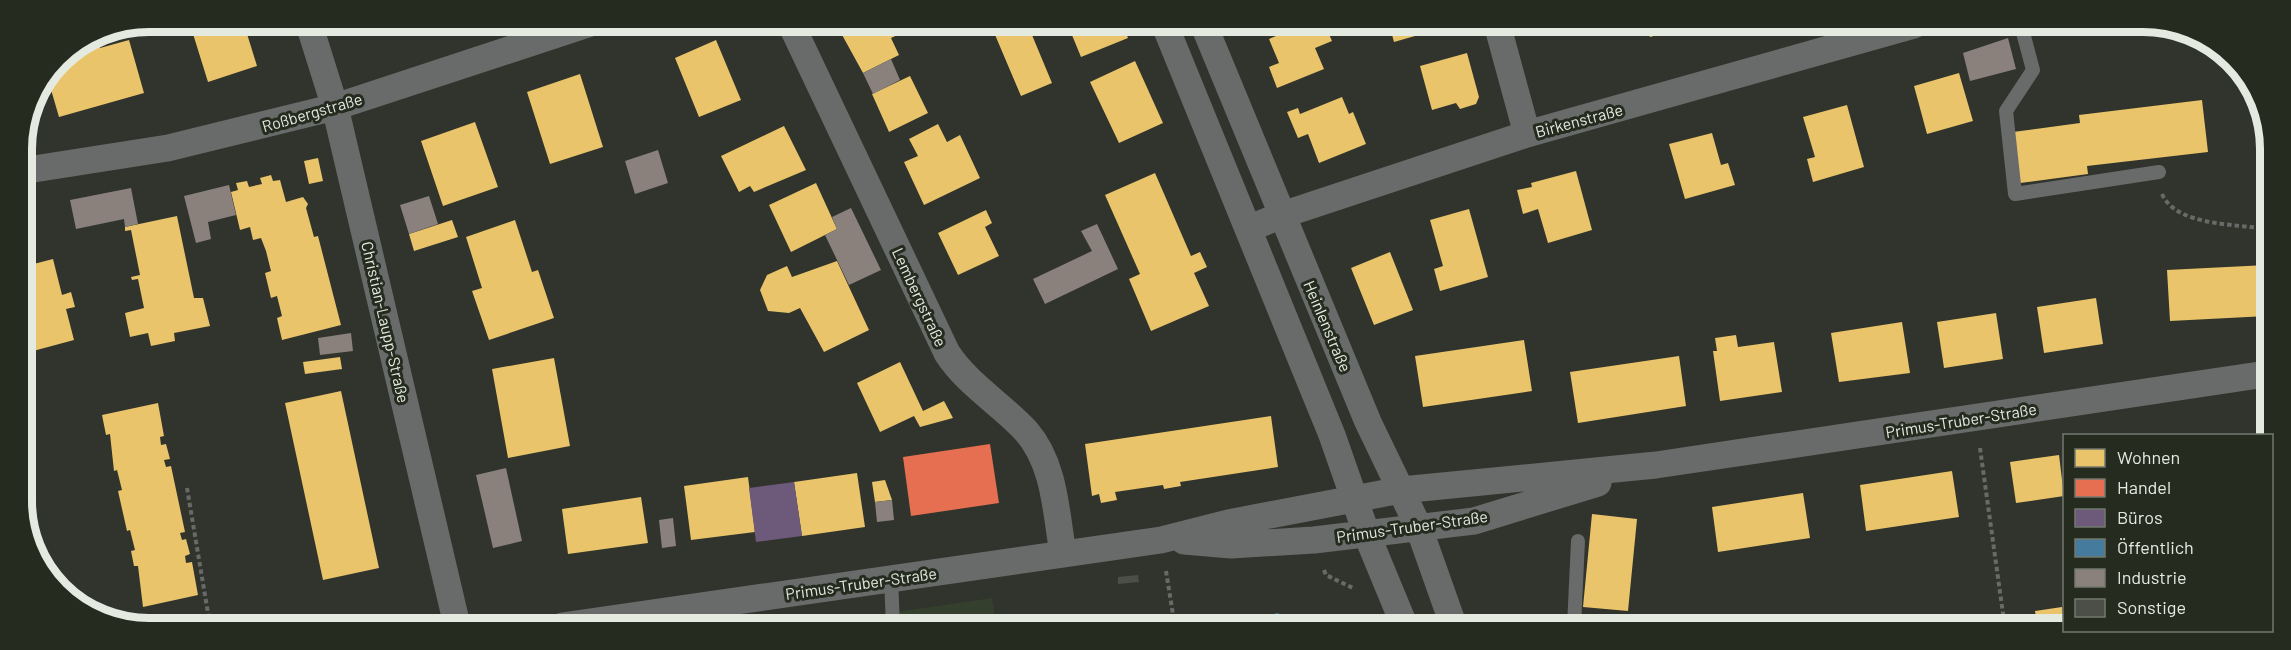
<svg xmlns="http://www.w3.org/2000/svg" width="2291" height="650" font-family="Barlow,sans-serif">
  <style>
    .built { fill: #353f2d }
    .homes { fill: #e9c46a }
    .shops { fill: #e76f51 }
    .offices { fill: #6d597a }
    .public { fill: #457b9d }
    .industry { fill: #8a817c }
    .building { fill: #4c4f48 }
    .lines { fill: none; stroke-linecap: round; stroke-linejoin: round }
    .path { stroke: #696a68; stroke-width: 4; stroke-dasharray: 4.5 3; stroke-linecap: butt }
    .lane { stroke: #696a6a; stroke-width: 14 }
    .street { stroke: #696a6a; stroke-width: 27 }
    .labels { text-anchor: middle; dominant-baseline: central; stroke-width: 6; stroke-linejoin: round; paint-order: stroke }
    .street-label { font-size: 16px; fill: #e5eae1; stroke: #252c1f }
    .rim { fill: none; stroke: #e5eae1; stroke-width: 8 }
  </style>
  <rect width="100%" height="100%" fill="#30342c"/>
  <path class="built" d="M992 598 996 626H800Z"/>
  <path class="homes" d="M189 21H243L257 66 208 82Z
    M392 22H417L395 29Z
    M843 22 884 23H909L901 27 904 32 891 38 899 55 863 73 841 33 847 31Z
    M990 23H1027L1052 83 1021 96Z
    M1067 23H1122L1128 38 1081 57Z
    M1324 23 1332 41 1315 48 1324 69 1277 88 1269 67 1279 63 1269 39 1305 24Z
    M1389 24H1457L1394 42Z
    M1646 24H1694V25L1650 37Z
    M1759 24H1789V25L1762 33Z
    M129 40 144 93 59 117 47 76 59 58 99 45 100 48Z
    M716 40 741 100 699 117 675 58Z
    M1467 53 1479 97 1476 104 1460 109 1456 103 1432 110 1420 66Z
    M1135 61 1163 123 1119 143 1090 82Z
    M1959 73 1973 121 1927 134 1914 86Z
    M580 74 603 147 550 164 527 92Z
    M910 76 928 113 889 132 872 94Z
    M1342 97 1349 114 1353 112 1366 144 1319 163 1308 134 1298 138 1287 112 1298 108 1300 114Z
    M2202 100 2208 152 2087 166 2088 174 2020 183 2013 132 2080 123 2079 115Z
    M1847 105 1864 167 1813 182 1807 159 1815 157 1803 117Z
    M475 122 498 187 443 206 421 141Z
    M938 124 947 142 960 135 980 178 924 205 904 162 918 156 909 139Z
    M784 126 806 170 754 192 750 186 739 192 721 156Z
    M1712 133 1721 165 1728 163 1735 185 1685 199 1669 144Z
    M318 158 323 181 309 184 304 161Z
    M1576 171 1592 230 1548 243 1538 209 1523 214 1517 190 1532 187 1531 183Z
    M1155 173 1191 256 1200 252 1207 267 1194 273 1209 306 1151 331 1129 279 1140 274 1105 195Z
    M271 175 273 181 280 180 286 202 303 197 308 204 306 208 314 237 318 236 341 325 282 340 277 318 282 316 277 296 271 298 265 273 271 271 266 251 261 238 253 240 250 227 240 230 231 192 238 190 236 183 247 181 249 187 262 184 260 178Z
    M816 183 837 229 791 252 769 205Z
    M1469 209 1488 277 1440 291 1434 269 1443 266 1430 220Z
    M986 210 992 223 985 227 999 256 958 275 938 233Z
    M177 216 194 298H203L210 326 174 333 175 341 151 346 148 333 130 337 125 313 144 308 138 279 132 280 131 277 140 275 131 230 125 231V227Z
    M452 220 458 237 414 251 409 234Z
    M515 220 532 272 538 270 554 318 489 340 472 291 482 288 466 237Z
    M1390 252 1413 310 1374 325 1351 268Z
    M53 259 62 295 71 292 75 307 66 309 74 340 22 354V267Z
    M837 261 869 330 824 352 800 308 789 313 768 311 760 290 767 275 787 266 792 277Z
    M2267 265V316L2170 321 2167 270Z
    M2096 298 2103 344 2044 353 2037 307Z
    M1996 313 2003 359 1944 368 1937 322Z
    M1902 322 1910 373 1839 382 1831 333Z
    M1736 335 1738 347 1774 342 1782 392 1720 401 1713 351H1717L1715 338Z
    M1524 340 1532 391 1423 407 1415 356Z
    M1679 356 1686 406 1578 423 1570 372Z
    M340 357 342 369 305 374 303 362Z
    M554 358 570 446 508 458 492 369Z
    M900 362 923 411 944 401 953 418 920 427 914 416 880 432 857 383Z
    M341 391 379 568 323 580 285 403Z
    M158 403 164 436 160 437 161 445 166 444 170 459 164 460 166 467 171 466 185 532 180 533 182 540 186 539 190 554 185 556 186 563 192 562 198 595 143 607 138 566H134L131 551 135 550 130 530 127 531 118 491 122 490 117 470 114 471 110 434 106 435 102 415Z
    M1271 416 1278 467 1180 482 1181 486 1164 489 1163 485 1115 492 1117 500 1101 503 1099 494 1092 496 1085 444Z
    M2059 455 2064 496 2016 503 2010 462Z
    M1952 471 1959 517 1866 531 1860 485Z
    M857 473 865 527 802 536 794 482Z
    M748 477 755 532 691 540 684 486Z
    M885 480 892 500 875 502 872 482Z
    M1803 493 1810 538 1718 552 1712 507Z
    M641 497 648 543 568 554 562 509Z
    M1592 514 1637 519 1628 611 1583 607Z
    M2062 607 2064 629H2038L2035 611Z"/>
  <path class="shops" d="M990 444 999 503 911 516 903 457Z"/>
  <path class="offices" d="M794 482 802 536 756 542 749 488Z"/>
  <path class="public" d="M1278 613 1297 627H1237L1236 622Z"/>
  <path class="industry" d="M2008 38 2016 69 1970 81 1963 53Z
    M891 59 900 80 873 94 863 73Z
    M658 150 668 183 635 194 625 161Z
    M229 185 236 215 208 222 211 239 196 243 184 196Z
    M131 188 138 224 125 227 124 219 76 229 70 200Z
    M429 196 438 224 409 234 400 205Z
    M851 208 881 270 849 285 825 235 837 229 832 217Z
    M1097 224 1118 269 1045 304 1033 279 1092 251 1081 231Z
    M351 333 353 351 320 355 318 338Z
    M506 468 522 541 493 548 476 475Z
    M892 500 894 520 877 522 875 502Z
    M673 518 676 546 662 548 659 520Z"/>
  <path class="building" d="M1138 575 1139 582 1118 584V577Z"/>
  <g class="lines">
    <path class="path" d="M2162 194C2176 226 2236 224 2267 229
      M1980 448 2005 628
      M187 488 210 625
      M1324 570 1326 575 1355 589
      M1166 571 1175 627"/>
    <path class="lane" d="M2021 25 2033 70 2006 111 2015 194 2159 172
      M891 579 893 626
      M1569 628 1574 626 1578 541"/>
    <path class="street" d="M308 21 335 107 457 625
      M790 22 947 353C968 385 1000 403 1026 431 1055 464 1056 512 1063 554
      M1164 23 1332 435 1367 535 1405 627
      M1203 23 1368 422 1419 528 1454 627
      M1497 24 1527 134
      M21 171 168 148 335 107 594 22
      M1248 229 1282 215 1527 134 1914 25
      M1184 541 1231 545 1314 540 1474 521 1598 483
      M562 626 1161 540 1228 523 1401 490 1656 465 2266 374"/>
  </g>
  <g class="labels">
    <g class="street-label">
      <text transform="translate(312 112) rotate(-16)">Roßbergstraße</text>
      <text transform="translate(1579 120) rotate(-15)">Birkenstraße</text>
      <text transform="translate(920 297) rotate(65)">Lembergstraße</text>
      <text transform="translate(386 322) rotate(77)">Christian-Laupp-Straße</text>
      <text transform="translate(1328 326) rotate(67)">Heinlenstraße</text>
      <text transform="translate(1961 420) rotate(-9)">Primus-Truber-Straße</text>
      <text transform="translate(1412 526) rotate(-8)">Primus-Truber-Straße</text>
      <text transform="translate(861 583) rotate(-8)">Primus-Truber-Straße</text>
    </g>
  </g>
  <path d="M0 0H2291V650H0ZM149 32H2143A117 117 0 0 1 2260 149V501A117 117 0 0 1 2143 618H149A117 117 0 0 1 32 501V149A117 117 0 0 1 149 32Z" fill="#252c1f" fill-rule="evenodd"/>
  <path class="rim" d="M149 32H2143A117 117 0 0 1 2260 149V501A117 117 0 0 1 2143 618H149A117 117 0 0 1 32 501V149A117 117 0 0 1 149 32Z"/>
  <rect x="2063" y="434" width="210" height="198" fill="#252c1f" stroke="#72786d" stroke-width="1.5"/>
  <rect x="2075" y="449" width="30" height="18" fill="#e9c46a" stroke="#72786d" stroke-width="1.5"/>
  <text x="2117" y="464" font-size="18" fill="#e5eae1">Wohnen</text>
  <rect x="2075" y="479" width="30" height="18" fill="#e76f51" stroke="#72786d" stroke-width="1.5"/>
  <text x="2117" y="494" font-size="18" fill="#e5eae1">Handel</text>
  <rect x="2075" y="509" width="30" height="18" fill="#6d597a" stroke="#72786d" stroke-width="1.5"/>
  <text x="2117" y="524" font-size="18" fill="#e5eae1">Büros</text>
  <rect x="2075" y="539" width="30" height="18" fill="#457b9d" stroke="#72786d" stroke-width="1.5"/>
  <text x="2117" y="554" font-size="18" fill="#e5eae1">Öffentlich</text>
  <rect x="2075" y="569" width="30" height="18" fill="#8a817c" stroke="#72786d" stroke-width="1.5"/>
  <text x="2117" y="584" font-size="18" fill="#e5eae1">Industrie</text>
  <rect x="2075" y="599" width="30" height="18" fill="#4c4f48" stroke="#72786d" stroke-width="1.5"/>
  <text x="2117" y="614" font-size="18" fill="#e5eae1">Sonstige</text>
</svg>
